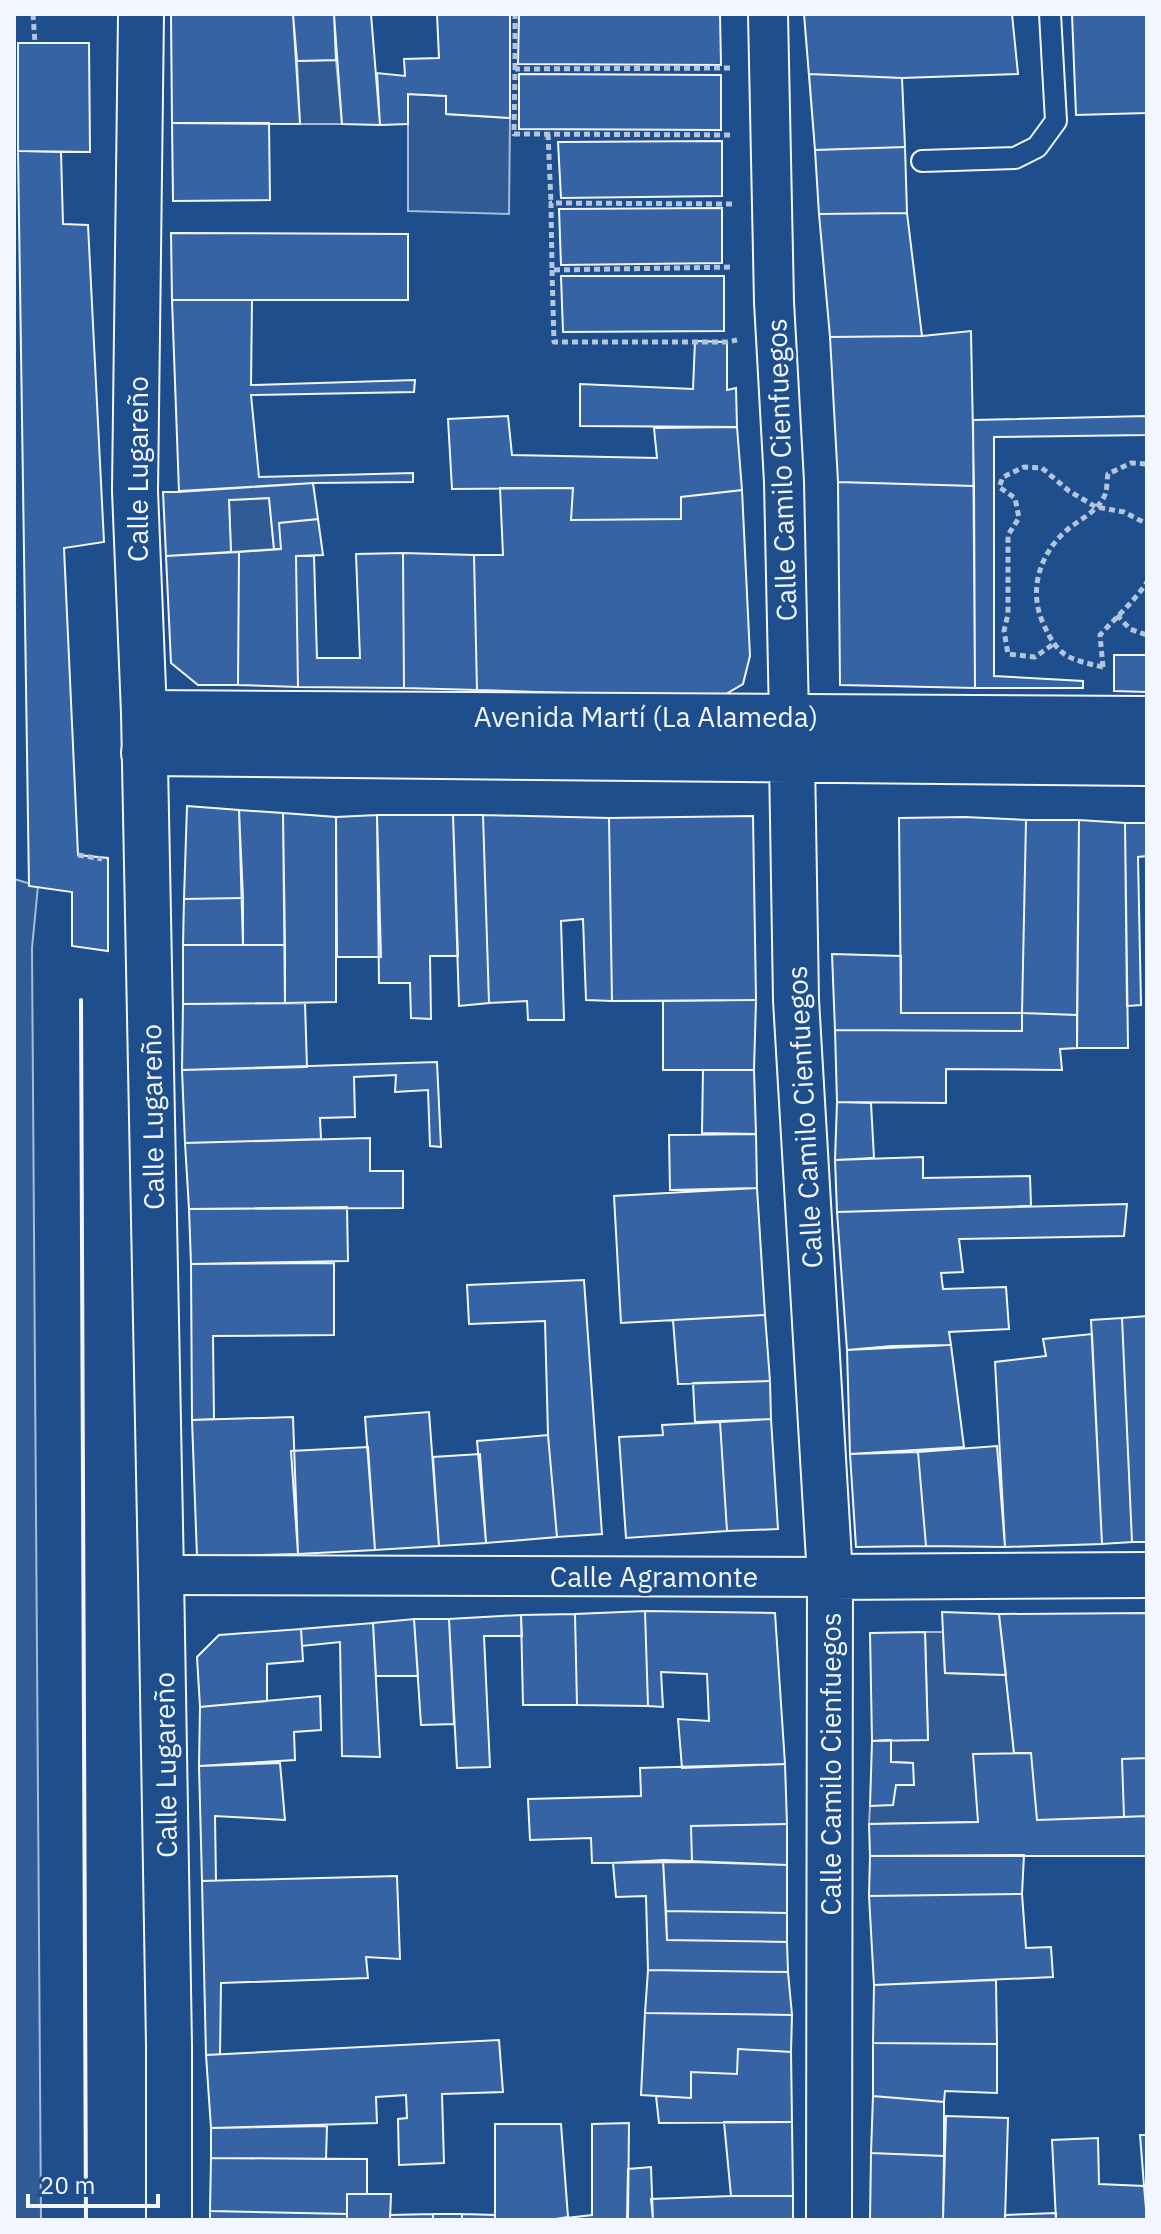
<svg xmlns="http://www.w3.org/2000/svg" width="1161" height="2234" font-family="'IBM Plex Sans',sans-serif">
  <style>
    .green { fill: #305b95; stroke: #a8bbd7; stroke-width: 2 }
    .building { fill: #3563a3; stroke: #f2f6ff; stroke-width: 2 }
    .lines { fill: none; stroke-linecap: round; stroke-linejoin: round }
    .service-casing { stroke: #f2f6ff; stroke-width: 24 }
    .minor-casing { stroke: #f2f6ff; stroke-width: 42 }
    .tertiary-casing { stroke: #f2f6ff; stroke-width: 48 }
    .secondary-casing { stroke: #f2f6ff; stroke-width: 48 }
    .path { stroke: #b3c4dc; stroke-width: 5; stroke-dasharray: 6 4; stroke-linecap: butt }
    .service { stroke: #1f4e8c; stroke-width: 20 }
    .minor { stroke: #1f4e8c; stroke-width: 38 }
    .tertiary { stroke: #1f4e8c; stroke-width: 44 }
    .secondary { stroke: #1f4e8c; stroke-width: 44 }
    .wall { stroke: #f2f6ff; stroke-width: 4 }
    .labels { text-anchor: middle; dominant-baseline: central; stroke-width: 6; stroke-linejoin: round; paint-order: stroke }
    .street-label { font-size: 28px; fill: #f2f6ff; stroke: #1f4e8c }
  </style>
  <rect width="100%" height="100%" fill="#1f4e8c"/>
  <path class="green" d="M336 60 342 124H300L297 61Z
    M408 94 446 96 447 114 510 118 509 214 408 211Z
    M269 498 274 549 231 552 229 500Z
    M14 879 38 886 32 948 41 2220H14Z
    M925 1632H943L945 1673 1006 1675 1014 1753 978 1822 869 1824 870 1806 896 1785H913V1763L891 1762V1740L928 1739Z"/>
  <path class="building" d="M171 14H293L300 124 172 123Z
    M293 14H334L336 60 297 61Z
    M334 14H371L380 125 342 124Z
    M437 14H510V118L446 114V96L408 94V124L380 125 377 73 405 76 404 59 439 58Z
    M519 14H720L721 65 518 64Z
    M804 14H1012L1018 74 902 78 905 147 815 150Z
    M1072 14H1147V113L1076 115Z
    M18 43H89L90 152 18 151Z
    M519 74 721 75V130L519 129Z
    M809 74 902 78 905 147 815 150Z
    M172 123H269L270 200 173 201Z
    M722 141V196L561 198 558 142Z
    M905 147 907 213 819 214 815 150Z
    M18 151 61 152 63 224 88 225 104 542 64 548 78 855 108 858V951L72 946V892L29 886Z
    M722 208V263L561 265 559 209Z
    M907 213 922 336 830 337 819 214Z
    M171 233 408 234V300H172Z
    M561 276H724V331L563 332Z
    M172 300H252L251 385 415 380 414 392 251 395 259 477 413 473V482L313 483 179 492Z
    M971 331 974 486 838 482 830 337 922 336Z
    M695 341 727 342V390L736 388 737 427 580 426V384L693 389Z
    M508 416 512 455 657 458 654 428 737 427 742 490 681 497V519L571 520 573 488 452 489 448 419Z
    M1147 416V435L994 437V676L1083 681V688H975L973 420Z
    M838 482 974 486 975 688 840 685Z
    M313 483 318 519 279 523 281 549H274L269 498 229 500 231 552 166 556 163 492Z
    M500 488H573L571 520 681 519V497L742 490 750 656 743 684 719 698 477 690 474 555H503Z
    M318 519 323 555 296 556 298 687 238 685 239 552 281 549 279 523Z
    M239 552 238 685H198L171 663 166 556Z
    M403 553 404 688 298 687 296 556H314L317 658H360L356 554Z
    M403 553 474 555 477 690 404 688Z
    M403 553 404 688 298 687 296 556H314L317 658H360L356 554Z
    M1114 655H1147V692L1114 691Z
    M187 806 239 810 243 898 184 899Z
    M239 810 283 813 285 945H243Z
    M283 813 336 817V1002L285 1003Z
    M377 815H453L458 956H430L431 1019 411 1018 410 983H379Z
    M377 815 381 957H337L336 817Z
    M453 815H483L489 1003 459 1006Z
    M483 815 609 818 612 1001 586 1000 583 919 561 921 564 1020H528L527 1001 489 1003Z
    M753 816 756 1000 612 1001 609 818Z
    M965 817 1026 820 1022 1013H901L899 818Z
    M1026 820H1079L1077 1015 1022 1013Z
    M1079 820 1125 823 1128 1048H1077Z
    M1125 823H1147V856L1138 857 1141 1005 1127 1006Z
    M243 898V945H183L184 899Z
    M183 945H285V1003L183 1004Z
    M832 954 901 956V1013H1022V1031L835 1030Z
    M756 1000 754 1070H663V1001Z
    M305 1003 307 1067 182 1070 183 1004Z
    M1022 1013 1077 1015V1048L1060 1049 1062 1070 946 1069V1103L837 1102 835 1030 1022 1031Z
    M437 1062 441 1147 430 1146 428 1090 395 1092 396 1075 354 1077 355 1117 320 1118 321 1139 185 1143 182 1070Z
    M703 1070H754L756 1134 702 1133Z
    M837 1102 871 1103 874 1158 835 1160Z
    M756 1134 757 1188 670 1190 669 1135Z
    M370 1138V1171H403V1208L189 1209 185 1143Z
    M923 1157V1178L1030 1176 1031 1206 837 1212 835 1160Z
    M757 1188 765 1315 621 1323 614 1196Z
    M1127 1204 1124 1236 959 1239 963 1272 941 1273 943 1289 1006 1287 1009 1329 949 1332 951 1345 892 1346 847 1350 837 1212Z
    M347 1207 348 1261 191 1264 189 1209Z
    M334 1263V1335L213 1336 214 1419 192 1420 191 1264Z
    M584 1280 602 1534 557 1537 548 1435 545 1321 469 1324 467 1285Z
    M765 1315 770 1381 678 1384 673 1320Z
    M1147 1316V1542H1132L1122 1318Z
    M1122 1318 1132 1542 1102 1544 1091 1320Z
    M1092 1334 1102 1544 1005 1547 995 1362 1046 1356 1043 1339Z
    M951 1345 964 1447 850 1454 847 1350Z
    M770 1381 771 1419 695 1422 693 1383Z
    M429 1412 439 1546 375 1550 365 1417Z
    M293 1417 298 1554 197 1557 192 1420Z
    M771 1419 778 1529 727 1531 720 1422Z
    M720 1422 727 1531 626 1538 619 1437 663 1435 662 1425Z
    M548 1435 557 1537 486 1543 477 1441Z
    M997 1446 1005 1547 926 1546 918 1452Z
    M368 1447 375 1550 298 1554 291 1451Z
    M918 1452 926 1546 856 1547 850 1454Z
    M480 1454 486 1543 439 1546 433 1457Z
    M645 1611 648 1706 577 1705 575 1614Z
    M645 1611 775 1613 785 1764 682 1768 678 1719 709 1721 707 1674 661 1672 663 1707 648 1706Z
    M942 1612 999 1614 1006 1675 945 1673Z
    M1147 1613V1758L1122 1759 1124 1817 1037 1820 1031 1753H1014L999 1614Z
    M575 1614 577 1705H523L521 1615Z
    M521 1615 522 1636H484L490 1767 457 1768 449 1619Z
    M414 1619 418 1676H376L373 1623Z
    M414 1619H449L454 1724 421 1725Z
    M373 1623 380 1757 342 1756 340 1642 302 1646 301 1629Z
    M301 1629 303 1661 267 1664V1701L200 1707 197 1657 219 1635Z
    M925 1632 928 1740 872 1741 870 1633Z
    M320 1696 321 1730 294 1732 295 1760 199 1766 200 1707Z
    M891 1740V1762L913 1763 914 1785H896L893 1805 870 1806 872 1741Z
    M1031 1753 1037 1820 1147 1816V1856H870L869 1824 978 1822 973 1754Z
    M1147 1758V1816L1124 1817 1122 1759Z
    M280 1763 285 1820 215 1816 216 1881H202L199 1766Z
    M785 1764 787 1824 691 1826 692 1862 592 1863 591 1838 530 1840 528 1799 641 1796 640 1768Z
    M787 1824V1865L692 1862 691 1826Z
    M1024 1855 1022 1894 869 1896 870 1856Z
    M663 1860 667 1940 787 1942 788 1972 648 1970 646 1896 616 1897 613 1863Z
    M663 1860 787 1865V1913L666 1911Z
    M397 1876 400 1959 366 1957 368 1978 221 1983 220 2055H206L202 1881Z
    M1022 1894 1026 1948 1051 1947 1053 1977 874 1985 869 1896Z
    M666 1911 787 1913V1942L667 1940Z
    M648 1970 788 1972 792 2015 645 2013Z
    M996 1980 997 2044 873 2043 874 1985Z
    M645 2013 792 2015 791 2052 738 2049 737 2074 691 2072V2098L641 2095Z
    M499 2040 503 2092 442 2094 444 2163 399 2165 398 2119 407 2118 406 2095 376 2097 377 2123 211 2128 206 2055Z
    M873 2043 997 2044V2093L945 2091 944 2102 873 2096Z
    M738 2049 791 2052 792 2122 659 2123 656 2096 691 2098V2072L737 2074Z
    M873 2096 944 2102V2156L871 2153Z
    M946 2116 1008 2118 1005 2220H943Z
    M724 2122H792L793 2196H731Z
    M629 2123 628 2220H549L592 2215V2124Z
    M495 2124H561L568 2217 549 2220H495Z
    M327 2126 326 2159 211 2158V2128Z
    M1140 2135H1147V2216L1144 2186Z
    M1098 2138 1099 2184 1144 2186 1147 2220H1056L1052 2140Z
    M871 2153 944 2156 943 2220H870Z
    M211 2158 367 2159V2194H347V2214L210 2211Z
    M651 2167 653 2220H627L628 2169Z
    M347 2194H391L390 2220H347Z
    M731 2196H793V2220H653L651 2199Z
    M210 2211 347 2214V2220H210Z
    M1056 2213V2220H1005V2215Z
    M433 2214H462V2220H433Z
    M433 2214V2220H390V2215Z
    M462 2214 495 2215V2220H462Z"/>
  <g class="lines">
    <g class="service-casing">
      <path id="service" d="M922 161 1015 158 1037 147 1056 121 1050 14"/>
    </g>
    <g class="minor-casing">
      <path id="minor" d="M768 14 774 302 784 482 789 717
        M161 1575 830 1577"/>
    </g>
    <g class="tertiary-casing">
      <path id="tertiary" d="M141 14 135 491 144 713 161 1575 169 2046V2220"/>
    </g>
    <g class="secondary-casing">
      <path id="secondary" d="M144 713 1147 719
        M789 717 792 760 796 1000 830 1577 829 2220
        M144 753 1147 763
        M830 1577 1147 1575"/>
    </g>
    <path class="path" d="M33 14 35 43
      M730 68 515 69 514 134 732 135
      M515 69V14
      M548 134 551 203
      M732 204 551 203 552 270 734 267
      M552 270 554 342H727L737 340
      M1117 615 1130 629 1147 635
      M1052 645 1035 657 1008 654 1004 631 1008 614V535L1019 518 1015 498 999 487 1003 477 1024 467 1042 468 1069 491 1096 507 1124 512 1147 524
      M1103 667C1068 659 1058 657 1043 623 1028 590 1040 553 1067 530 1081 518 1100 511 1106 492 1107 487 1107 479 1108 474L1131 463 1147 464
      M1103 667 1100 635C1116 617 1134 602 1147 582
      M78 855 102 859"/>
    <use href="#service" class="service"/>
    <use href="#minor" class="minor"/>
    <use href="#tertiary" class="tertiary"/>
    <use href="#secondary" class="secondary"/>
    <path class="wall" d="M81 1000 86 2220"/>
  </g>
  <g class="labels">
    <g class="street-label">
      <text transform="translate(137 469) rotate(-90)">Calle Lugareño</text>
      <text transform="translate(781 470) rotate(-92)">Calle Camilo Cienfuegos</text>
      <text x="646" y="716">Avenida Martí (La Alameda)</text>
      <text transform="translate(152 1117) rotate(-91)">Calle Lugareño</text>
      <text transform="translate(804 1117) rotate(-93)">Calle Camilo Cienfuegos</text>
      <text x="654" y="1576">Calle Agramonte</text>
      <text transform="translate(830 1764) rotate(-90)">Calle Camilo Cienfuegos</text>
      <text transform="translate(165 1765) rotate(-91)">Calle Lugareño</text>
    </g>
  </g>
  <rect width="1161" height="2234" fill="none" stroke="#f2f6ff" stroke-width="32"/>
  <path d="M28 2194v12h130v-12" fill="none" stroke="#f2f6ff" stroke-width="4"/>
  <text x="40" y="2194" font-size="24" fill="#f2f6ff" stroke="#1f4e8c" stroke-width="6" paint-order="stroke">20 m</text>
</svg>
